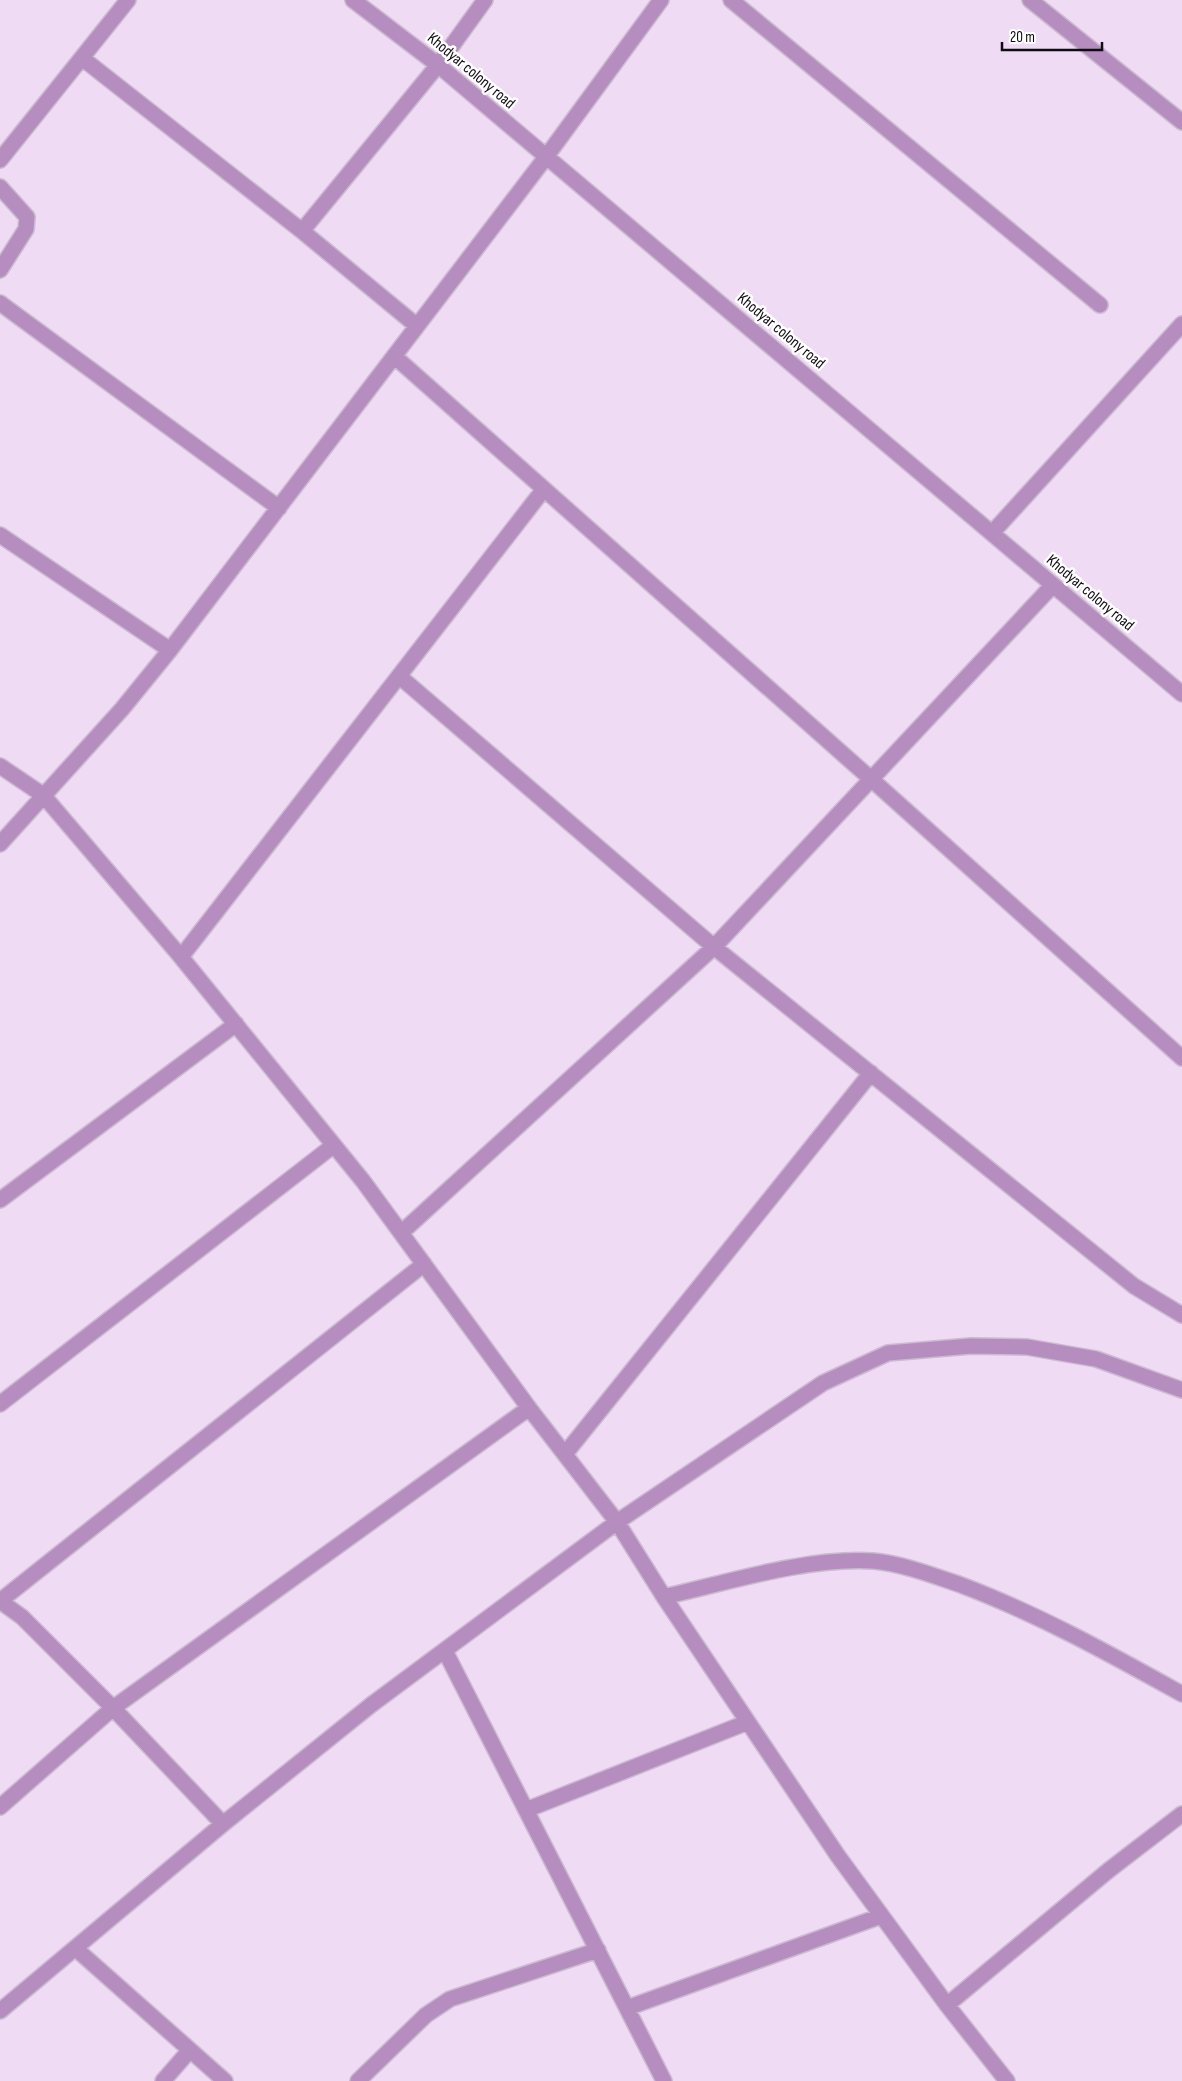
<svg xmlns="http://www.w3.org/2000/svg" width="1182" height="2081" font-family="'Sofia Sans Condensed',sans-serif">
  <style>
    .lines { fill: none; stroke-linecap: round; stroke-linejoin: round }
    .minor-casing { stroke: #cbbad0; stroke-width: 18 }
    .minor { stroke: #b58ebf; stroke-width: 15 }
    .labels { text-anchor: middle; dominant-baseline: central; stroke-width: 5; stroke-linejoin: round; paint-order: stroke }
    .street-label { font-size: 16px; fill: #110b13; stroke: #fff }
  </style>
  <rect width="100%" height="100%" fill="#efdbf4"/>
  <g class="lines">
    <g class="minor-casing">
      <path id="minor" d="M353 0 438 65 1182 694
        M731 0 1100 305
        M1030 0 1182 122
        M82 58 302 231 417 326
        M0 160 128 0
        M0 187 27 217 26 229 0 270
        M302 231 438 65 485 0
        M0 303 279 508
        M394 356 871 779 1182 1058
        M992 533 1182 324
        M0 535 170 650
        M399 676 714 947 1134 1286 1182 1315
        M0 766 43 795 181 957 363 1181 529 1408 617 1522 664 1597 838 1856 947 2005 1007 2081
        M0 844 122 709 170 650 546 157 661 0
        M181 957 544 489
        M0 1200 236 1024
        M401 1233 714 947 1053 585
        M0 1404 334 1145
        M565 1454 871 1073
        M664 1597C729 1582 807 1557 873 1561 900 1563 935 1576 961 1585 1038 1614 1110 1654 1182 1694
        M0 1601 424 1264
        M0 1601 22 1617 113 1708 223 1824
        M445 1651 664 2081
        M0 1807 113 1708 529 1408
        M526 1810 748 1722
        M75 1948 225 2081
        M947 2005 1109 1870 1182 1814
        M627 2008 881 1916
        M0 2011 223 1824 371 1705 617 1522 823 1383 888 1353 971 1346 1027 1347 1096 1359 1182 1390
        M163 2081 190 2050
        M358 2081 426 2015 450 1999 598 1950"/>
    </g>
    <use href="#minor" class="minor"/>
  </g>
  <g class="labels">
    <g class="street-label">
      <text transform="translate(471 71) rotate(40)">Khodyar colony road</text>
      <text transform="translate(781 331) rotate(40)">Khodyar colony road</text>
      <text transform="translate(1090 593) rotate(40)">Khodyar colony road</text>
    </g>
  </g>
  <path d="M1002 42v8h100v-8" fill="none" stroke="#110b13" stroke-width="2.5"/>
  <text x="1010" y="42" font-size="15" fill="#110b13" stroke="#ffffff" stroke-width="4" paint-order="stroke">20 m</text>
</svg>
